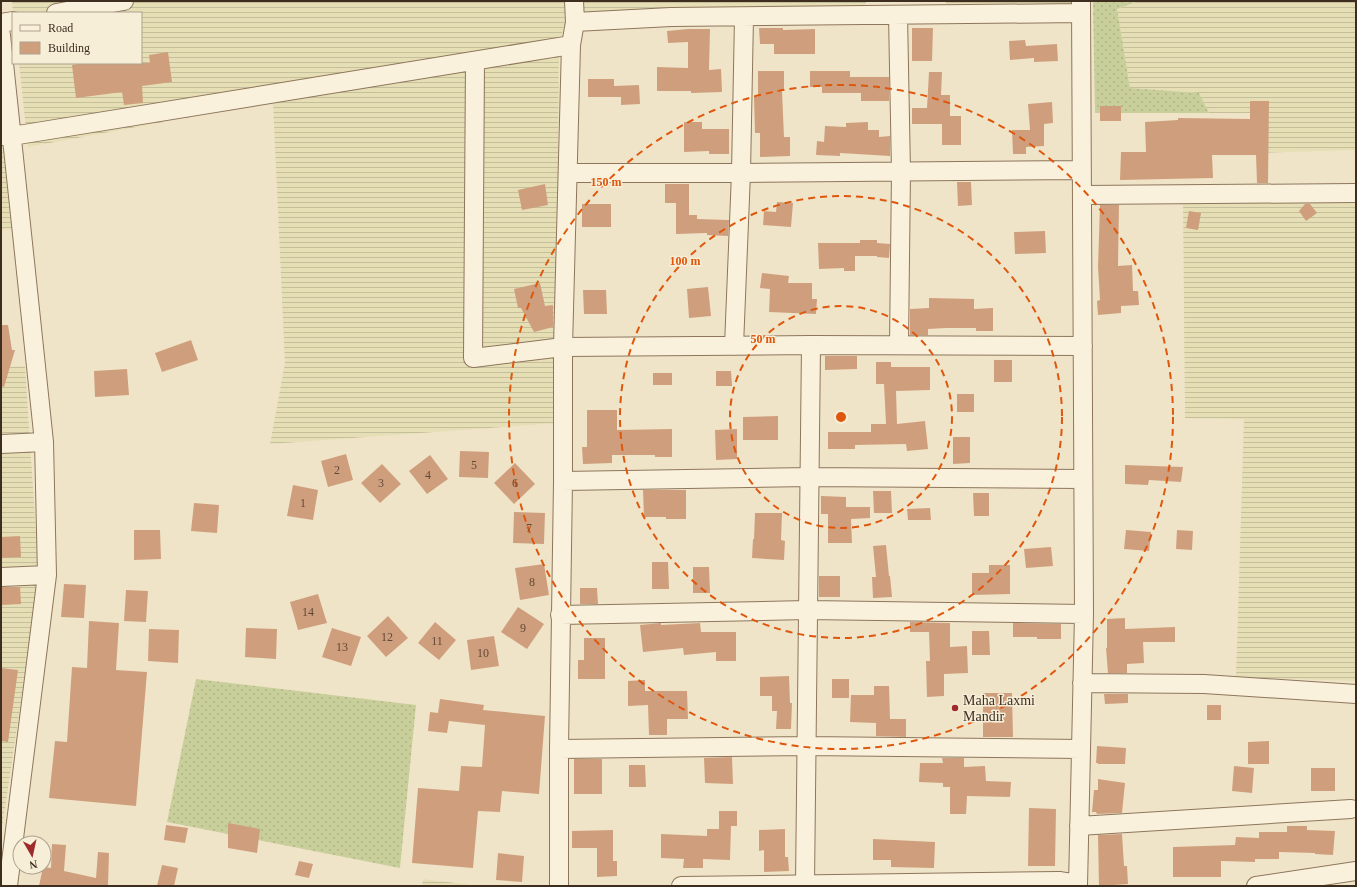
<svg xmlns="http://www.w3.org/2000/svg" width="1357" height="887" font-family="Georgia,serif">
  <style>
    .farmland { fill: url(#farmland-rules) }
    .grass { fill: url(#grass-dots) }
    .building { fill: #cf9f7d }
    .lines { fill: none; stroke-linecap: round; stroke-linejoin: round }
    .minor-casing { stroke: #8d765c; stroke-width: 20 }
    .minor { stroke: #faf1dc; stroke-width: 18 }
    .ring { fill: none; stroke: #df570d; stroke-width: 2; stroke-dasharray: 7 5 }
    .poi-dot { fill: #9e2a2b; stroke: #f7eed8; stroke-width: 1.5 }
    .labels { text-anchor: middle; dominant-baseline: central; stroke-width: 3; stroke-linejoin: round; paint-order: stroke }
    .number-label { font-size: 12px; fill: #624a37 }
    .poi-label { font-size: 14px; fill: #3d2e20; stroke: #f7eed8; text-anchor: start }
    .centre { fill: #df570d; stroke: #f7eed8; stroke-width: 2 }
    .ring-label { font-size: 12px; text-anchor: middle; font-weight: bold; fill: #df570d; stroke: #f7eed8; stroke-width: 3; stroke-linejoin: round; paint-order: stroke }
  </style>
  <defs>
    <pattern id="farmland-rules" width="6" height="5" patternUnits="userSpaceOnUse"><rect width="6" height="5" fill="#e6deb5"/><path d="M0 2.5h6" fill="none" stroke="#c6bf9b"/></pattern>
    <pattern id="grass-dots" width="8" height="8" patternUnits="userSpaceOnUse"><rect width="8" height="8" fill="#c9cf9b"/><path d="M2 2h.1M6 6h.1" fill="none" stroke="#aeb285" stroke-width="1.8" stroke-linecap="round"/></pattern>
  </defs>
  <rect width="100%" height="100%" fill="#f0e4c8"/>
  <path class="farmland" d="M12 1H866V12H591L565 21 559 45 556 423 270 444 285 363 273 102 28 147 19 63H141V13H13V14Z
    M946 1H1071V6L945 12Z
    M1136 1H1356V150L1256 153 1252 113H1209L1199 93 1130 88 1117 9 1136 2Z
    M1 139 13 229 1 230Z
    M1356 197V681L1236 677 1244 419 1185 418 1183 199Z
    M25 366 38 565 1 567V367Z
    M35 585 36 600 1 835V586Z
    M423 879 480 886H422Z"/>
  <path class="grass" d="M1093 1H1136V2L1117 9 1130 88 1199 93 1209 113H1095Z
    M196 679 416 705 400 868 167 822Z"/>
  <path class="building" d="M759 28H783V30L815 29V54H774V44H760Z
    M912 28H933L932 61H912Z
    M688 29H710L709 70 721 69 722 92 691 93V91H657V67L688 68V42L668 43 667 31Z
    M1025 40 1026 46 1057 44 1058 61 1034 62V58L1010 60 1009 41Z
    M168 52 172 82 142 86 143 103 124 105 122 92 76 98 72 65 85 63H150L149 55Z
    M758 71H784V91H782L784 137H790V156L760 157V133H755L754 97H758Z
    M810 71H850V77H889V101H861V93H822V87H810Z
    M929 72H942L941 95H950V116H961V145H942V124H912V108H927Z
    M588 79H614V86L639 85 640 104 621 105V97H588Z
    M1250 101H1269L1268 183H1257L1256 155H1212L1213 178 1120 180 1121 152H1146L1145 122 1178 120V118L1250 119Z
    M1052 102 1053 123 1044 124V146L1026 147V154H1013L1012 130H1030L1028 104Z
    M1100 106H1121V121H1100Z
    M684 122H702V129H729V154H709V151L684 152Z
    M868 122V130H879V137L890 136V156L840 153V156L816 155 817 141 824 142 825 126 846 127V123Z
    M957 182H971L972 205 958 206Z
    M545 184 548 205 522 210 518 190Z
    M665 184H689V215H697V219L729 220 728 236 707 235V233L676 234V203H665Z
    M777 202 793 203 791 227 763 225 764 211 776 212Z
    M582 204H611V227H582Z
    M1305 204H1310L1317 213 1306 221 1299 211Z
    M1100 205H1119L1118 266 1132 265 1133 291H1138L1139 305 1121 306V313L1098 315 1097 301 1100 300 1098 267Z
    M1189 211 1201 213 1198 230 1186 228Z
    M1045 231 1046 253 1015 254 1014 232Z
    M860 240H877V243L890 244 889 258 877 257V256H855V271H844V268L819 269 818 243H860Z
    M762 273 789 276 788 283H812V299H817L816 314 769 312 770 289 760 288Z
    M540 283 545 306 553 305V327L534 332 521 308H518L514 289Z
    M708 287 711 316 689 318 687 289Z
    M583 290H606L607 314H584Z
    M929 298 974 299V309L993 308V331H976V328H946L928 329V335H910V309L929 308Z
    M1 325H8L12 350H15L4 387 1 386Z
    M191 340 198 360 162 372 155 353Z
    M825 356H857V369L825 370Z
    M994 360H1012V382H994Z
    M876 362H891V367H930V390L896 391 897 424 925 421 928 449 907 451 906 444 855 445V449H828V432H871V424H886L884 384H876Z
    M127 369 129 395 95 397 94 371Z
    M716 371H731L732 386H716Z
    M653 373H672V385H653Z
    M957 394H974V412H957Z
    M587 410H617V430L672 429V457H655V455H612V463L583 464 582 447H587Z
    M778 416V440H743V417Z
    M737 429V459L716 460 715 430Z
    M953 437H970V463L953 464Z
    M460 451 489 452 488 478 459 477Z
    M346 454 353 480 328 487 321 461Z
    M430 455 448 479 427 494 409 471Z
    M515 463 535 484 514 504 494 483Z
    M382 464 401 484 380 503 361 483Z
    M1125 465 1183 467 1181 482 1149 480 1148 485 1125 484Z
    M293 485 318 490 313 520 287 516Z
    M643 490H686V519H666V517H644Z
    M873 491H891L892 513H874Z
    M973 493H989V516H974Z
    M821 496 846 497V507H870V518L851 519 852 543H828V514H821Z
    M194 503 219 505 217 533 191 531Z
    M930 508 931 520H908L907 509Z
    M514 512 545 513 544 544 513 543Z
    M755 513H782L781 540 785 541 784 560 752 558 753 539H754Z
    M134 530H160L161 559 134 560Z
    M1126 530 1151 532 1149 551 1124 549Z
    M1177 530 1193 531 1192 550 1176 549Z
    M20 536 21 557 1 558V537Z
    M886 545 889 576H890L892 597 873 598 872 577H876L873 546Z
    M1051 547 1053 566 1026 568 1024 549Z
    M652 562H668L669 589H652Z
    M544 564 549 595 520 600 515 568Z
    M989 565H1010V594L972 595V573H989Z
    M693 567H709L710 593H693Z
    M819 576H840V597H819Z
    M64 584 86 585 84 618 61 617Z
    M1 587H20L21 604 1 605Z
    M580 588H597L598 604H580Z
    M126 590 148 591 146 622 124 621Z
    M318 594 327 623 298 630 290 602Z
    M518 607 544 624 527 649 501 632Z
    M388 616 408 638 386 657 367 636Z
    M1125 618V629L1175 627V642H1143L1144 663 1127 664V673H1108L1106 648H1107V619Z
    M89 621 119 623 116 670 147 672 136 806 49 798 55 741 67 742 72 667 87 668Z
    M435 622 456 640 439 660 418 643Z
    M910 622 950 623V647L967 646 968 673 944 674V696L927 697 926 661H930L929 632H910Z
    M661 623V625L700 623 701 632H736V661H716V652L684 655 683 648 643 652 640 625Z
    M1013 623 1061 624V639H1037V637H1013Z
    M246 628 277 629 276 659 245 657Z
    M332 628 361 637 351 666 322 657Z
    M149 629 179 630 178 663 148 661Z
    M972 631H989L990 655H972Z
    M494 636 499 666 471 670 467 640Z
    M584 638H605V679H578V660H584Z
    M1 668 18 670 8 742 1 741Z
    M789 676 790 703H792L791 729H776L777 711H772V696H760V677Z
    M832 679H849V698H832Z
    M645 680V691H687L688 719H667V735H649L648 705 628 706V681Z
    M874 686H889L890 719H906V737L876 736V723L850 722 851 695H874Z
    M983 693H1012L1013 737H983Z
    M1104 694H1128V703L1105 704Z
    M440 699 484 705 483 710 545 716 539 794 502 791 500 812 478 811 473 868 412 863 418 788 459 791 461 766 482 767 485 725 449 721 447 733 428 731 430 712 438 713Z
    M1207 705H1221V720H1207Z
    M1269 741V764H1248V742Z
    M1097 746 1126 748 1125 764H1098V763H1096Z
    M732 757 733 784 705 783 704 758Z
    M942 758H964V767L985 766 986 781 1011 782 1010 797 967 796 966 814H950V787H943V783L919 782 920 763H943Z
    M574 759H602V794H574Z
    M629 765H645L646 787H629Z
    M1234 766 1254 768 1252 793 1232 791Z
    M1311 768H1335V791H1311Z
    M1098 779 1125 783 1122 813 1097 814 1096 812H1092L1094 790H1098Z
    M1029 808 1056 809 1055 866H1028Z
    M719 811H737V826H731L730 860 703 859V868H683L684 859 661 858V834L707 836V829H719Z
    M228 823 260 829 257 853 228 848Z
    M166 825 188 828 185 843 164 840Z
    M1287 826H1307V830L1335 831 1333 855 1315 854V853L1279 852V859H1255V862L1221 861V877H1173V847L1235 845 1236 837 1259 838V832H1287Z
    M785 829V857H788L789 871 764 872V850L759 851V830Z
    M613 830V861H617V876L597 877V848H572V831Z
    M1122 834 1124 866H1127L1128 884 1099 886 1098 835Z
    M873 839 935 842 934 868 891 867V860H873Z
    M52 844 66 845 64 871 96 878 98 852 109 853 108 886H39L43 867 51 868Z
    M498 853 524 856 522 882 496 880Z
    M299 861 313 864 309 878 295 875Z
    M162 865 178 868 174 886H157Z"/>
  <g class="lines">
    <g class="minor-casing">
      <path id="minor" d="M574 1 575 22
        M56 13 124 1
        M898 15 901 172 899 345
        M1 23 13 21
        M1 35 44 442 47 575 8 886
        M475 61 473 358 563 347 811 345 1083 346
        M1 136H12L571 45 575 22 671 17 1081 13
        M569 173H741L1082 170
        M1082 195 1356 193
        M734 346 741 173 744 17
        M1 444 44 442
        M563 481 809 477 1083 479
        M1 577 47 575
        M560 615 808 610 1084 614
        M1082 683 1204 684 1356 694
        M559 749 806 746 1081 749
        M1079 826 1351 809
        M805 884 811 345
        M559 886V749L563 481V347L571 45
        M681 886 1059 881 1078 884
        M1078 886 1084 614 1081 2
        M1256 886 1356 871"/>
    </g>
    <use href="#minor" class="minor"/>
  </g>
  <g class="ring">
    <circle cx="841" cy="417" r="111"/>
    <circle cx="841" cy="417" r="221"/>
    <circle cx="841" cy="417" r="332"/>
  </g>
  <circle class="poi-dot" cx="955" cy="708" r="4"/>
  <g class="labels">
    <g class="number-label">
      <text x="474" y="465">5</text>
      <text x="337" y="470">2</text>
      <text x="428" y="475">4</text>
      <text x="381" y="483">3</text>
      <text x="515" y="483">6</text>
      <text x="303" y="503">1</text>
      <text x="529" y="528">7</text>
      <text x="532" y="582">8</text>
      <text x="308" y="612">14</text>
      <text x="523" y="628">9</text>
      <text x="387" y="637">12</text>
      <text x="437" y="641">11</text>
      <text x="342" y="647">13</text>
      <text x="483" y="653">10</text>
    </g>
    <g class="poi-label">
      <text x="963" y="700">Maha Laxmi<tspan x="963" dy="16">Mandir</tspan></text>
    </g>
  </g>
  <circle cx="841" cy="417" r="6" class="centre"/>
  <g class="ring-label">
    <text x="606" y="186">150 m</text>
    <text x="685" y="265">100 m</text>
    <text x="763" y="343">50 m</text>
  </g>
  <rect width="1357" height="887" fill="none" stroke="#3d2e20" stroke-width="4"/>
  <rect x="12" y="12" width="130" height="52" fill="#f7eed8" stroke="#ada18e"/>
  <rect x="20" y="25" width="20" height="6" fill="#faf1dc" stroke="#ada18e"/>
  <text x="48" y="32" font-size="12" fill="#3d2e20">Road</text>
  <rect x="20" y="42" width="20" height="12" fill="#cf9f7d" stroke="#ada18e"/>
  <text x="48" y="52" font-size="12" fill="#3d2e20">Building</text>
  <g transform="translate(32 855) rotate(171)"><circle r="19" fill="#f7eed8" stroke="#ada18e"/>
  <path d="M0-3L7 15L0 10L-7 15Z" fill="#9e2a2b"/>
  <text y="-6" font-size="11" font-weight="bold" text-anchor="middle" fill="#3d2e20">N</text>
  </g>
</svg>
